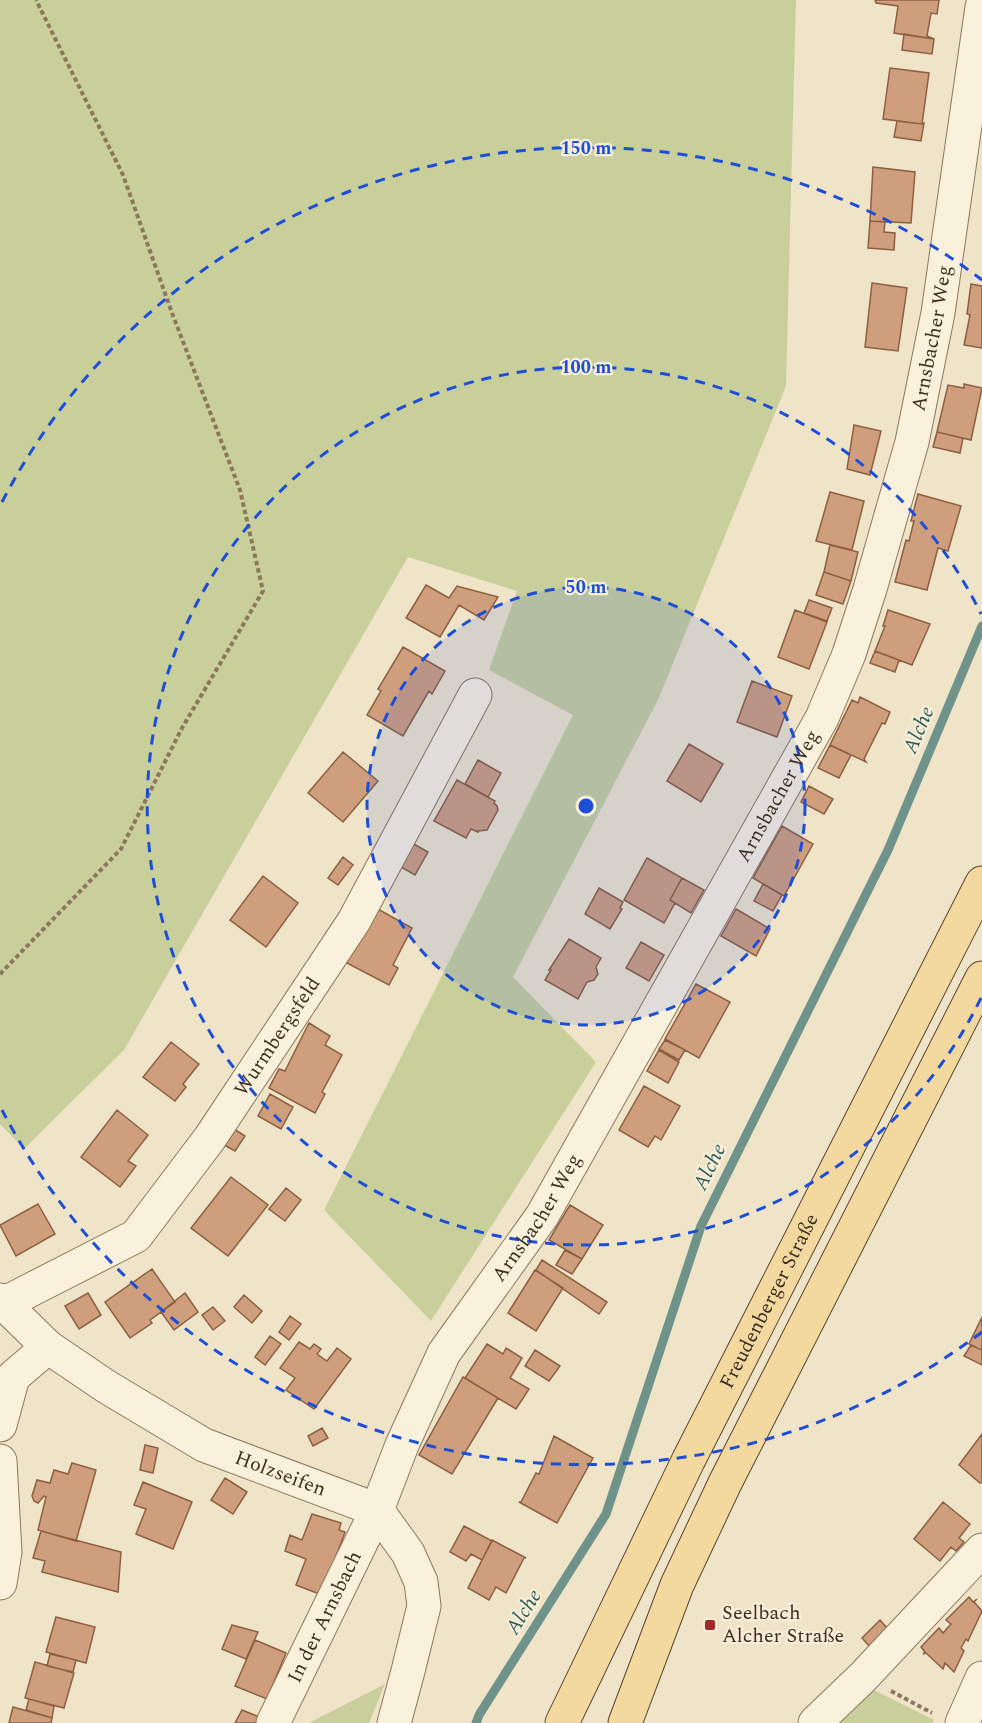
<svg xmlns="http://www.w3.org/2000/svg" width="982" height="1723" font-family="Spectral,serif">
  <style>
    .green { fill: #c9cf9b }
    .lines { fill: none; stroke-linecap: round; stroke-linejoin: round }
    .stream { stroke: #6f938a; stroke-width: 9 }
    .building { fill: #cf9f7d; stroke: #8d5f41; stroke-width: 1.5 }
    .minor-casing { stroke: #8d765c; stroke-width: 35 }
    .major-casing { stroke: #5b4430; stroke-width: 35 }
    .path { stroke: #8d765c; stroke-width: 4; stroke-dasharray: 4.5 3; stroke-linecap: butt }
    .minor { stroke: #faf1dc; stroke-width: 33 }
    .major { stroke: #f3d9a0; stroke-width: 33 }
    .ring { fill: none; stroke: #1d4ed8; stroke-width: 3; stroke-dasharray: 10 8 }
    .poi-dot { fill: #9e2a2b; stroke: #f7eed8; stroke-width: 2 }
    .labels { text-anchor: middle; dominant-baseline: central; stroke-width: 4.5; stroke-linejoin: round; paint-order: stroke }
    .street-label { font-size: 20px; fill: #3d2e20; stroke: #f7eed8 }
    .poi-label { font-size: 20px; fill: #3d2e20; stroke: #f7eed8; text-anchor: start }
    .water-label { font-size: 21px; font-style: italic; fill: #2f5d5a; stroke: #f7eed8 }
    .centre { fill: #1d4ed8; stroke: #f7eed8; stroke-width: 3 }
    .ring-label { font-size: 18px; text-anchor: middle; font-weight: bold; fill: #1d4ed8; stroke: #f7eed8; stroke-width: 4.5; stroke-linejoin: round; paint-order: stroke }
  </style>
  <rect width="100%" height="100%" fill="#f0e4c8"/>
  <path class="green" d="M0 0H796L786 386 658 700 513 977 596 1062 431 1321 324 1210 573 715 489 670 517 591 408 557 124 1050 24 1149 0 1124Z
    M385 1684 369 1723H309Z
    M870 1688 934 1720 932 1723H836Z"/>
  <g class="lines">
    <path class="stream" d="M476 1723 479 1715 606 1514 701 1226 888 850 982 626"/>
  </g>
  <path class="building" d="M875 0H939L937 14 931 13 927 36 934 39 894 33 898 6 876 3Z
    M904 34 934 39 932 54 902 50Z
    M890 68 929 73 922 124 883 119Z
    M897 121 922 124 924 123 921 141 894 137Z
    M873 167 915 172 911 223 870 221Z
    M870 221 885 222 884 232 895 233 894 250 868 248Z
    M872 283 907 288 898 351 865 347Z
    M971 284 982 286V348L964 345 970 315 967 314Z
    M964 384 982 388 971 440 937 432 948 385 964 388Z
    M854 425 881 431 870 475 847 469Z
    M937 432 963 438 960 453 933 447Z
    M830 492 864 501 852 550 816 541Z
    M918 494 961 506 948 551 938 548 927 590 895 582 906 540 909 541 914 521H911Z
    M830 545 858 552 851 581 824 572Z
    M824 572 851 581 843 604 816 595Z
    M426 585 449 598 457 586 498 597 484 620 459 605 440 637 406 618Z
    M809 600 832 608 827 621 804 613Z
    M795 610 827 622 809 669 778 657Z
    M888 610 930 624 912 665 875 651 885 626H883Z
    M403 647 445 671 432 694 429 691 403 736 367 715 381 691 378 689Z
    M875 651 899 660 895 672 870 663Z
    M752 681 792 696 777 737 737 722Z
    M860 697 890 712 885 724 882 723 864 759 866 762 830 745 852 700 858 703Z
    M689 744 723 764 701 802 667 781Z
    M830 745 851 755 839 778 818 768Z
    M343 752 378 781 343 822 308 793Z
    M478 760 501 773 488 797 465 784Z
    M457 780 495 801 494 803 497 806 498 810 487 830 478 831V832L471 829 466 838 434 821Z
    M809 786 833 799 824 814 801 802Z
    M782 826 813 844 784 896 753 878Z
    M405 839 428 852 415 875 392 862Z
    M343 857 353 865 338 885 328 878Z
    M647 858 682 878 670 900 675 903 664 923 624 900Z
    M263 876 298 903 266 947 230 920Z
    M682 878 704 890 691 913 670 900Z
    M763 884 782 895 773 911 754 901Z
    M599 888 623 902 620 908 622 909 610 929 585 914Z
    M376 908 412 928 393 965 398 968 389 985 343 961Z
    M736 909 770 929 756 956 721 936Z
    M569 939 601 958 596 967 598 974 594 980 587 982 578 999 545 980 551 970H549Z
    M641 942 664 955 649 981 626 968Z
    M696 984 730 1002 699 1058 665 1039Z
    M309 1023 330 1036 325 1045 342 1055 322 1092 325 1094 315 1113 269 1088 279 1069 285 1071Z
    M665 1040 685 1050 679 1060 659 1049Z
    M171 1042 199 1064 183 1084 186 1087 175 1101 143 1077Z
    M659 1050 679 1062 668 1083 647 1071Z
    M644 1086 680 1106 661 1140 655 1136 648 1147 619 1130Z
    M270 1094 293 1107 281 1129 258 1116Z
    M117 1110 148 1135 128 1161 136 1166 120 1187 81 1157Z
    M234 1129 245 1136 235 1151 224 1145Z
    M231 1177 268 1205 228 1256 191 1228Z
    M286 1188 301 1200 285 1221 269 1209Z
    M38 1204 55 1234 16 1256 0 1225Z
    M570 1205 603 1225 582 1259 549 1240Z
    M565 1250 582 1259 572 1274 556 1265Z
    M542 1260 607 1302 599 1314 536 1270Z
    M152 1269 175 1302 150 1320 152 1323 130 1338 105 1302Z
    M535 1270 563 1288 536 1331 508 1313Z
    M88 1293 101 1315 79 1329 65 1306Z
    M185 1293 198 1312 174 1330 161 1312Z
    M244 1295 262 1311 252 1323 234 1307Z
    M213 1307 225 1321 213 1330 202 1315Z
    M290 1316 301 1324 289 1340 279 1332Z
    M982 1317V1350L969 1344Z
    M270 1336 281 1344 265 1365 255 1357Z
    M299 1342 310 1349 314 1344 321 1349 317 1354 327 1361 337 1348 351 1359 314 1409 286 1390 295 1378 280 1368Z
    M487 1344 503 1354 506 1348 522 1358 510 1378 529 1389 516 1409 465 1378Z
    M971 1345 982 1350V1365L964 1356Z
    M535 1350 560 1366 549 1381 525 1366Z
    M463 1377 498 1398 452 1474 419 1455Z
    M322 1428 328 1438 313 1446 308 1436Z
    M982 1434V1482L980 1483 959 1465Z
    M554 1436 593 1458 557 1523 519 1502H521L536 1473 539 1474Z
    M145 1445 158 1448 153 1473 140 1470Z
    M72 1463 96 1470 76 1541 38 1530 46 1497 44 1496 38 1503 34 1501 32 1496 37 1480 50 1483 54 1470 68 1474Z
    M225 1478 247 1492 233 1514 211 1500Z
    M143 1482 192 1502 173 1549 136 1534 146 1509 134 1505Z
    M943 1502 970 1524 959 1538 964 1542 956 1551 951 1547 940 1561 914 1539Z
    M312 1514 341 1523 339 1530 345 1532 322 1595 296 1585 306 1559 285 1551 290 1535 302 1540Z
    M464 1526 492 1541 482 1560 471 1554 466 1561 450 1552Z
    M41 1531 121 1552 118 1592 42 1572 45 1561 33 1558Z
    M492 1540 526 1558H524L506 1593 496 1587 489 1600 468 1588Z
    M969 1597 973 1602 977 1599 974 1602 982 1611 968 1641 966 1639 961 1648 964 1651 954 1672 945 1663 943 1669 926 1653 923 1654 925 1652 921 1647 939 1628 943 1633 951 1624 946 1620Z
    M56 1617 95 1627 86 1663 46 1652Z
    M880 1620 888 1629 870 1647 862 1638Z
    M232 1625 258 1632 246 1659 222 1649Z
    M255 1640 286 1653 267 1699 235 1686Z
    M50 1654 76 1660 73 1672 47 1666Z
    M35 1662 74 1673 64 1708 25 1698Z
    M29 1699 54 1706 52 1718 26 1710Z
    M13 1707 52 1718 51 1723H9Z
    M242 1710 267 1720 265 1723H235Z"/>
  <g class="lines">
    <g class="minor-casing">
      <g id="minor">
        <path id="s1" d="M0 1300 48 1347 107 1387 204 1445 377 1510 408 1553 421 1582 424 1606 408 1671 394 1723"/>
        <path id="s2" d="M3 1304 136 1236 210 1138 354 921 475 695"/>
        <path d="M0 1425 13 1377 48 1347"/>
        <path d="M0 1461 5 1552 0 1583"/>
        <path id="s3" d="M273 1723 377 1510 402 1445 444 1353 542 1216 822 718 849 654 870 589 912 442 938 313 982 7"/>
        <path d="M815 1723 863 1677 982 1550"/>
        <path d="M962 1723 982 1678"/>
      </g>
    </g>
    <g class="major-casing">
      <g id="major">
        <path id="s4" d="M562 1723 688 1461 982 883"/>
        <path d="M625 1723 677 1585 725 1483 982 978"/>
      </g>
    </g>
    <path class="path" d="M0 974 121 849 182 728 263 591 240 490 172 313 123 175 36 0
      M891 1691 932 1713"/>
    <use href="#minor" class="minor"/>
    <use href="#major" class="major"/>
  </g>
  <circle cx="586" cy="806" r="219" fill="#1d4ed8" fill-opacity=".12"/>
  <g class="ring">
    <circle cx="586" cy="806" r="219"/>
    <path d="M981 998A439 439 0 1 1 981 614"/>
    <path d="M982 1332A658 658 0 0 1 2 1110M2 502A658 658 0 0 1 982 280"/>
  </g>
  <rect class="poi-dot" x="704" y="1619" width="12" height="12" rx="3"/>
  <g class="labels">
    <g class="street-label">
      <text stroke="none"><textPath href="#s3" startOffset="1544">Arnsbacher Weg</textPath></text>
      <text stroke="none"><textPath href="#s3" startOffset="1058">Arnsbacher Weg</textPath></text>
      <text stroke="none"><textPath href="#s2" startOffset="394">Wurmbergsfeld</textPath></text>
      <text stroke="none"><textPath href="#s3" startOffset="572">Arnsbacher Weg</textPath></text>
      <text stroke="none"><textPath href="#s4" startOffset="470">Freudenberger Straße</textPath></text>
      <text stroke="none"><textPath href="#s1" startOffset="333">Holzseifen</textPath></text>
      <text stroke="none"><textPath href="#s3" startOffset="118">In der Arnsbach</textPath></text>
    </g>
    <g class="poi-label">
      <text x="722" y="1613">Seelbach<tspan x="722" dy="23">Alcher Straße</tspan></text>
    </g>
    <g class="water-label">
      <text transform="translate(919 730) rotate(-67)">Alche</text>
      <text transform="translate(710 1167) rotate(-64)">Alche</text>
      <text transform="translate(524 1612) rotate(-58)">Alche</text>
    </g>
  </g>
  <circle cx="586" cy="806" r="9" class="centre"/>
  <g class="ring-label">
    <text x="586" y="154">150 m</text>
    <text x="586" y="373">100 m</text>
    <text x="586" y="593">50 m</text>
  </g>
</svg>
